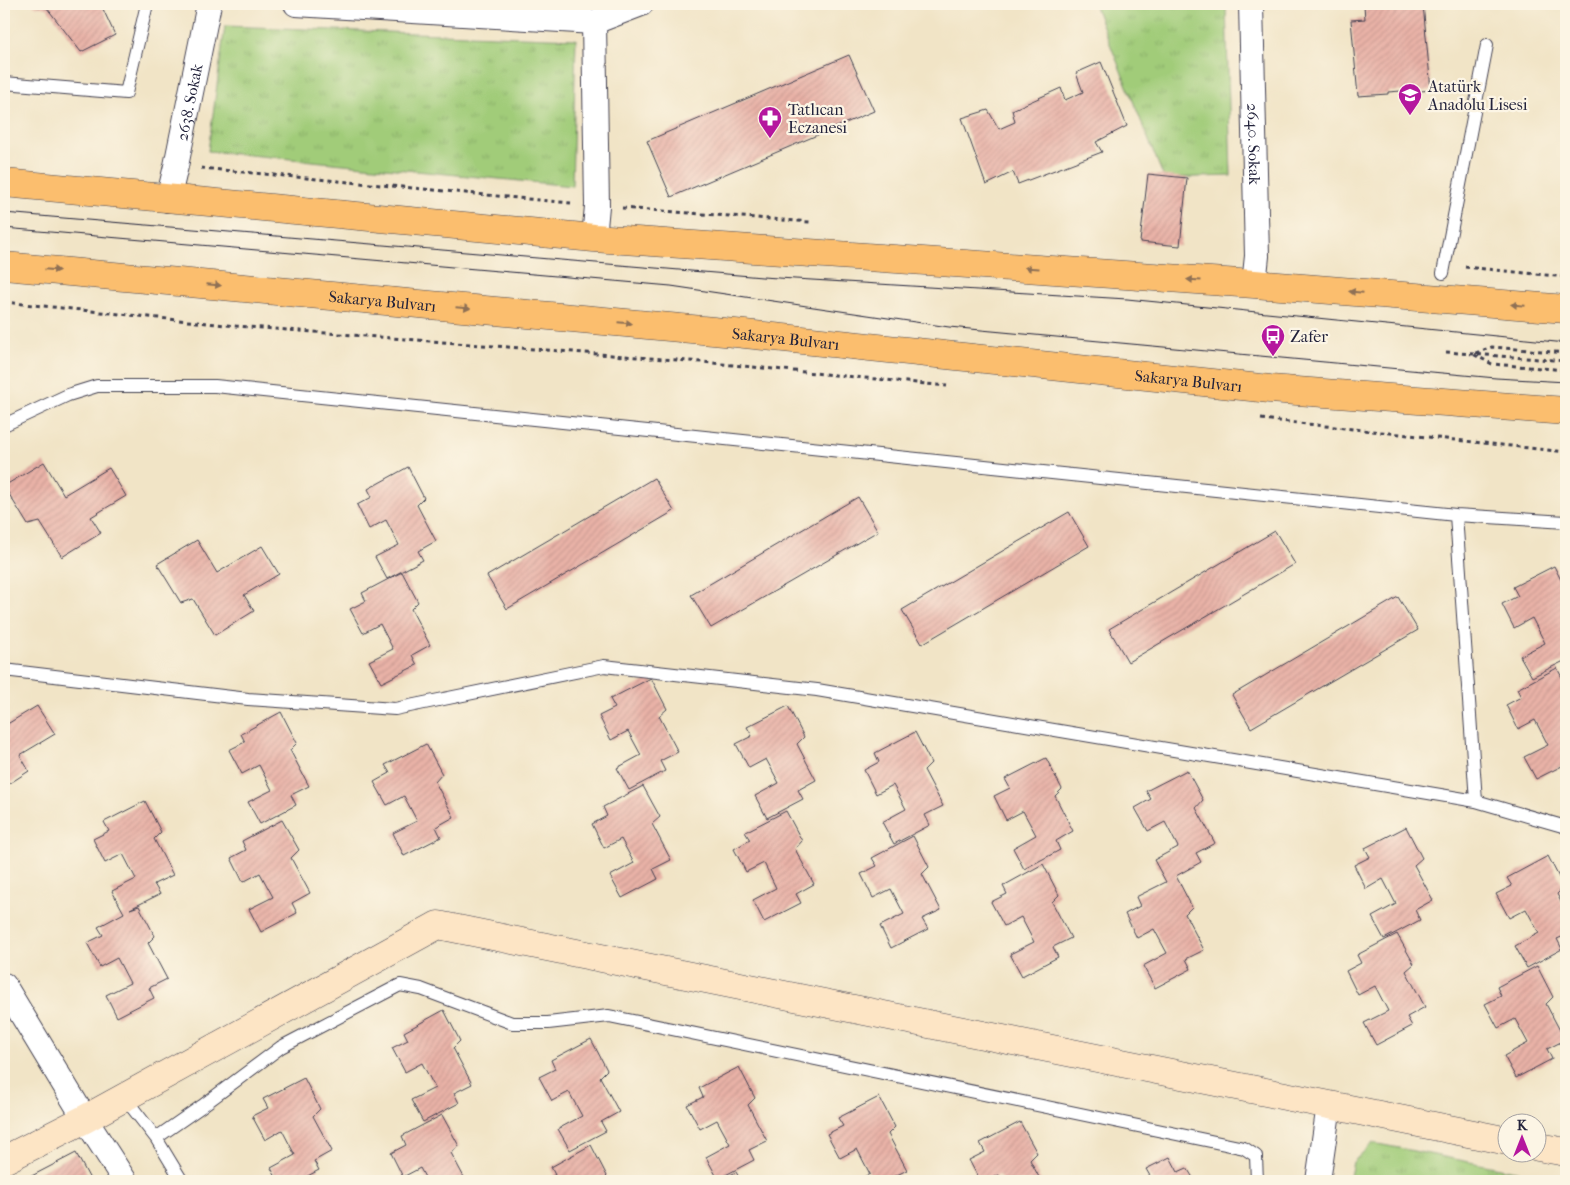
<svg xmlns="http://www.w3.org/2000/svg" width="1570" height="1185" font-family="'IM FELL French Canon',serif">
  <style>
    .park { fill: url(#park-tufts); stroke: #62775a }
    .building { fill: url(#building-hatch) }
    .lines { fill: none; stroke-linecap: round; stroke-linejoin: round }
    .lane-casing { stroke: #413f50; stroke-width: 14 }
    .street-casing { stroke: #413f50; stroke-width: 26 }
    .secondary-casing { stroke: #413f50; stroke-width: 29 }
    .primary-casing { stroke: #413f50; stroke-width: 29 }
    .path { stroke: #413f50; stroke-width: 3; stroke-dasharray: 4 4; stroke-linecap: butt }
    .lane { stroke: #fff; stroke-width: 12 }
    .street { stroke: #fff; stroke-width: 24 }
    .secondary { stroke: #fde5c5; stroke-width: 28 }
    .primary { stroke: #fbbe6e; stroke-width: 28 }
    .tram { stroke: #22223b; stroke-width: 1 }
    .oneway { fill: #8e7054 }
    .labels { text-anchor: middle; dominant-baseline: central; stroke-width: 4.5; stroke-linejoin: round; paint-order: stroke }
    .poi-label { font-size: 16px; fill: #22223b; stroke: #fcf5e5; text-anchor: start }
    .street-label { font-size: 16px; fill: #22223b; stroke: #fcf5e5 }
  </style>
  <defs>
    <pattern id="park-tufts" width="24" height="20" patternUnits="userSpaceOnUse" patternTransform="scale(1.25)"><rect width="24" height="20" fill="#a1cc79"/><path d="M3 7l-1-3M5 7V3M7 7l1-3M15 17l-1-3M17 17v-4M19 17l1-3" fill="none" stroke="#8aaf6a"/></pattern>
    <pattern id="building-hatch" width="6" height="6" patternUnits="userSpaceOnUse" patternTransform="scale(1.25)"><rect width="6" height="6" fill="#e9b2a7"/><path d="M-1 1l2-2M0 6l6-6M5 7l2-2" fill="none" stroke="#c89991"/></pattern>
  </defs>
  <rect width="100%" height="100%" fill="#fcf5e5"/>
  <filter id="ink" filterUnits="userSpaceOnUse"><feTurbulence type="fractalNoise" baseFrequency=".02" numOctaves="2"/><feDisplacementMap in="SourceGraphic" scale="10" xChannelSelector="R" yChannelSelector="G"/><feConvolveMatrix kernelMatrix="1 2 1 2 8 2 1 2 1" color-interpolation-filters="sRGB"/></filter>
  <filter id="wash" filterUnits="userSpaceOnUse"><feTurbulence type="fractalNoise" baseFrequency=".0096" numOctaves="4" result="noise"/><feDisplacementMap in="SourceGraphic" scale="20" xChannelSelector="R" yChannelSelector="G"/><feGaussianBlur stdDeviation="1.12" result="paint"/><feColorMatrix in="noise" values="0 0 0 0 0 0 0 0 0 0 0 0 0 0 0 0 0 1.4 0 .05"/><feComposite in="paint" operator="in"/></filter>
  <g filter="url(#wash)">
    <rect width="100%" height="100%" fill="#f1e4c6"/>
    <path class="park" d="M1094 4H1226L1231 176 1164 178Z
      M225 26 576 39 572 186 208 151Z
      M1373 1143 1566 1181H1349L1353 1162Z"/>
    <g id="blocks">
      <path class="building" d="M33 4H113L103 9 115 35 81 52 47 8 35 6Z
        M1338 4H1423L1431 90 1401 93V91L1388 92V94L1358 96 1351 20 1365 19 1364 5 1338 7Z
        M849 55 874 111 671 197 647 141Z
        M1101 62 1127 126 1096 142 1102 152 1018 184 1013 172 986 185 962 118 988 110 999 129 1015 122 1012 110 1061 88 1065 100 1083 92 1076 73Z
        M1148 174 1187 178 1180 246 1140 242Z
        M44 462 64 495 109 468 126 496 91 517 101 533 62 557 40 522 28 525 4 486Z
        M408 467 424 498 417 505 436 541 418 551 423 560 387 579 375 557 399 545 386 520 369 529 357 505 372 497 368 489Z
        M654 478 674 511 507 609 487 576Z
        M858 497 878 531 711 628 691 595Z
        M1069 512 1089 546 922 644 902 610Z
        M1275 531 1295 564 1128 662 1109 629Z
        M197 540 217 573 262 546 279 574 244 595 254 611 215 635 193 599 181 603 157 564Z
        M1554 566 1566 590V600L1563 604 1566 610V647L1563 649 1566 654V660L1532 677 1520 656 1545 643 1532 618 1514 628 1502 604 1518 596 1513 587Z
        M402 572 418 602 411 609 430 645 412 655 417 665 381 683 369 661 393 649 380 624 363 633 350 609 366 601 362 593Z
        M1398 597 1418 630 1251 728 1232 695Z
        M1557 668 1566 685V764L1536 779 1524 757 1548 745 1535 720 1518 729 1506 705 1521 697 1517 689Z
        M651 678 667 709 659 716 678 752 660 761 665 771 629 790 617 768 641 755 628 731 611 740 599 716 615 708 610 699Z
        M37 706 55 734 20 755 29 771 4 787V726Z
        M788 706 804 737 797 744 816 780 798 790 803 799 767 818 755 796 779 783 766 759 749 768 736 744 752 736 747 727Z
        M281 712 297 743 290 750 309 786 291 795 296 805 260 824 248 802 272 790 259 765 242 774 229 750 245 742 241 734Z
        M915 732 931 763 924 770 943 806 925 815 930 825 894 844 882 822 906 809 893 785 876 794 864 770 879 762 875 753Z
        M426 744 442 774 435 782 454 817 436 827 441 837 404 856 393 833 417 821 404 796 387 805 374 782 390 773 385 765Z
        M1046 758 1062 789 1055 796 1073 831 1056 841 1060 850 1024 869 1013 848 1036 835 1023 811 1006 820 994 796 1010 788 1005 779Z
        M1187 770 1203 800 1196 808 1215 843 1196 853 1201 862 1176 876 1192 907 1185 914 1204 950 1186 959 1191 969 1155 988 1143 966 1167 953 1154 929 1137 938 1125 914 1140 906 1136 897 1166 882 1154 860 1178 847 1165 822 1148 831 1135 808 1151 799 1146 791Z
        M643 786 660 817 652 824 671 860 653 869 658 879 622 898 610 876 634 863 621 839 604 848 592 824 607 816 603 807Z
        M145 801 161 832 154 839 173 875 154 884 160 894 130 909 139 906 155 936 148 943 167 979 149 988 154 998 117 1017 106 995 130 983 117 958 100 967 87 943 103 935 98 927 124 913 112 891 136 879 123 854 105 863 93 839 109 831 104 822Z
        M786 811 802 841 795 849 814 884 796 894 801 903 764 922 753 900 776 888 764 863 746 872 734 849 750 840 745 832Z
        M282 820 299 850 291 858 310 893 292 903 297 913 261 932 249 909 273 897 260 873 243 882 231 858 246 850 242 841Z
        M1406 827 1422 858 1414 865 1433 900 1415 910 1420 920 1384 939 1372 917 1396 904 1383 879 1366 889 1354 865 1370 857 1365 848Z
        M913 836 929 867 922 874 941 910 922 919 928 929 891 948 880 926 904 914 891 889 873 898 861 874 877 866 872 858Z
        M1548 856 1564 887 1557 894 1566 912V935L1557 939 1562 949 1527 968 1515 946 1539 933 1526 909 1509 918 1496 894 1512 886 1507 878Z
        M1043 864 1059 895 1052 902 1071 938 1053 947 1058 957 1022 976 1010 954 1034 942 1021 917 1004 926 991 902 1007 894 1003 886Z
        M1397 934 1414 964 1406 971 1425 1007 1407 1017 1412 1026 1376 1045 1364 1023 1388 1011 1375 986 1358 995 1346 971 1361 963 1357 955Z
        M1537 966 1553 997 1546 1004 1565 1040 1547 1049 1552 1059 1516 1078 1504 1056 1528 1043 1515 1019 1498 1028 1485 1004 1501 996 1497 987Z
        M444 1010 460 1041 453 1048 472 1084 454 1093 459 1103 423 1122 411 1100 435 1088 422 1063 405 1072 392 1048 408 1040 404 1032Z
        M591 1039 607 1070 600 1077 619 1112 601 1122 606 1131 570 1150 558 1129 582 1116 569 1092 552 1101 539 1077 555 1069 551 1060Z
        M739 1067 755 1098 748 1105 767 1141 749 1150 754 1160 718 1179 706 1157 730 1144 717 1120 700 1129 687 1105 703 1097 699 1088Z
        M304 1078 320 1109 313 1116 332 1151 314 1161 319 1170 298 1181H278L271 1168 295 1155 282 1130 265 1140 252 1116 268 1108 263 1099Z
        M879 1097 895 1127 888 1134 907 1170 889 1179 890 1181H855L870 1174 857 1149 840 1158 827 1134 843 1126 838 1118Z
        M442 1115 459 1146 451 1153 466 1181H427L420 1168 403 1177 391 1153 406 1145 402 1136Z
        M1020 1122 1037 1153 1030 1160 1041 1181H1002L999 1175 986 1181H980L969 1160 985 1152 980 1143Z
        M591 1145 607 1176 602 1181H543L555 1175 551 1167Z
        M76 1153 91 1181H22Z
        M1170 1157 1178 1172 1187 1168 1195 1181H1153L1146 1169Z
        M736 1172 741 1181H719Z"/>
    </g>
  </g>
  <g filter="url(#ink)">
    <use href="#blocks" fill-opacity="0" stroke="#413f50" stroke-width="1"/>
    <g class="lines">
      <g class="lane-casing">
        <path id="lane" d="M4 83 126 93 147 4
          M1443 273 1487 45
          M4 425 68 395 97 386H215L1456 515 1566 522
          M1456 515 1476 801
          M4 670 248 699 395 709 604 666 817 690 1476 801 1566 827
          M124 1097 156 1138 182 1181
          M156 1138 202 1106 281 1047 400 985 421 989 512 1023H548L609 1016 1244 1148 1256 1156 1257 1181"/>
      </g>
      <g class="street-casing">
        <g id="street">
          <path d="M296 4 594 22 641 4"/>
          <path id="s1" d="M1251 4 1257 256 1254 284"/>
          <path id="s2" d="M168 200 176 166 209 4"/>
          <path d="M594 238 597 206 594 22"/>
          <path d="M4 985 85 1119 125 1181"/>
          <path d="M1318 1181 1329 1105"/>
        </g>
      </g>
      <g class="secondary-casing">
        <path id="secondary" d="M1538 1147 1566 1152
          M4 1160 85 1119 438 925 1508 1141"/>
      </g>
      <g class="primary-casing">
        <g id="primary">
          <path d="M4 183 594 238 1254 284 1566 309"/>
          <path id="s3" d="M4 266 735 333 1270 389 1566 411"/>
        </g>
      </g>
      <path class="path" d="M201 168 571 203
        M622 208 810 222
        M1465 267 1566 277
        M4 302 236 326 702 362 947 386
        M1446 352 1566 361
        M1566 353 1492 347 1473 354 1492 364 1566 370
        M1261 419 1566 452"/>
      <use href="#lane" class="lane"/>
      <use href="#street" class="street"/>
      <use href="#secondary" class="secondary"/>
      <use href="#primary" class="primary"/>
      <path class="tram" d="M4 213 762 277 1127 299 1566 343
        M4 228 671 286 949 327 1496 378 1566 382"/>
    </g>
    <defs><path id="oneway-solid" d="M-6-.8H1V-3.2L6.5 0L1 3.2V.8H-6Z" transform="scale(1.25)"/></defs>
    <g class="oneway">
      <use href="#oneway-solid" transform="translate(1032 268) rotate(-176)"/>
      <use href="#oneway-solid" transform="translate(52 270) rotate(5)"/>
      <use href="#oneway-solid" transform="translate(1194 280) rotate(-176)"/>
      <use href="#oneway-solid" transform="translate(214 285) rotate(5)"/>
      <use href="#oneway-solid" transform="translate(1356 292) rotate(-175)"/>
      <use href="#oneway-solid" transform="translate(1518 305) rotate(-175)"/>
      <use href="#oneway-solid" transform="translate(463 308) rotate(5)"/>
      <use href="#oneway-solid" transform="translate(625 323) rotate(5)"/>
    </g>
  </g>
  <defs>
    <g id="school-pin" transform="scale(1.25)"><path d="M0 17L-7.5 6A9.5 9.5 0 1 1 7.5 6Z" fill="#b5179e" stroke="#fcf5e5"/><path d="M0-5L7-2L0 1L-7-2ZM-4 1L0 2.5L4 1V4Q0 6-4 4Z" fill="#fff"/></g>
    <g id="pharmacy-pin" transform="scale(1.25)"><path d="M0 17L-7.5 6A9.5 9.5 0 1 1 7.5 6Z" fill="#b5179e" stroke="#fcf5e5"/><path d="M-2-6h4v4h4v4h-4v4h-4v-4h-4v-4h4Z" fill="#fff"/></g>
    <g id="bus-pin" transform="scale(1.25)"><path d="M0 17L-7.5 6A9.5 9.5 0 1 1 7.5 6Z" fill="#b5179e" stroke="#fcf5e5"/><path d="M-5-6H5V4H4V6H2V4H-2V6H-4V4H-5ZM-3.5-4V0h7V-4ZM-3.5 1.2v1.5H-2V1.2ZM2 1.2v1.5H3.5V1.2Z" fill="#fff"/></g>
  </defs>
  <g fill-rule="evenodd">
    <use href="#school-pin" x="1410" y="95"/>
    <use href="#pharmacy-pin" x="770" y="118"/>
    <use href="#bus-pin" x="1273" y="336"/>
  </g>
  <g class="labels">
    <g class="poi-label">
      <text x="1428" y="86">Atatürk<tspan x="1428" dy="18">Anadolu Lisesi</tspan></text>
      <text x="788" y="109">Tatlıcan<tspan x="788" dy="18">Eczanesi</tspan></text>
      <text x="1290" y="336">Zafer</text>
    </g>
    <g class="street-label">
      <text stroke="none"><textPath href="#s2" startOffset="100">2638. Sokak</textPath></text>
      <text stroke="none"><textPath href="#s1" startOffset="140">2640. Sokak</textPath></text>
      <text stroke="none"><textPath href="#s3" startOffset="380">Sakarya Bulvarı</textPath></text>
      <text stroke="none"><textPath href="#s3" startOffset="785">Sakarya Bulvarı</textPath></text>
      <text stroke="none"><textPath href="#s3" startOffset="1190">Sakarya Bulvarı</textPath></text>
    </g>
  </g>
  <rect width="1570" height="1185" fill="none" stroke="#fcf5e5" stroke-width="20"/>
  <g transform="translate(1522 1138)"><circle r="24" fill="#fcf5e5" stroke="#a5a1a1"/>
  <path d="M0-4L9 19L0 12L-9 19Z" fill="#b5179e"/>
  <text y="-8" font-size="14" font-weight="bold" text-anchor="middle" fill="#22223b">K</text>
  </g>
</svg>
